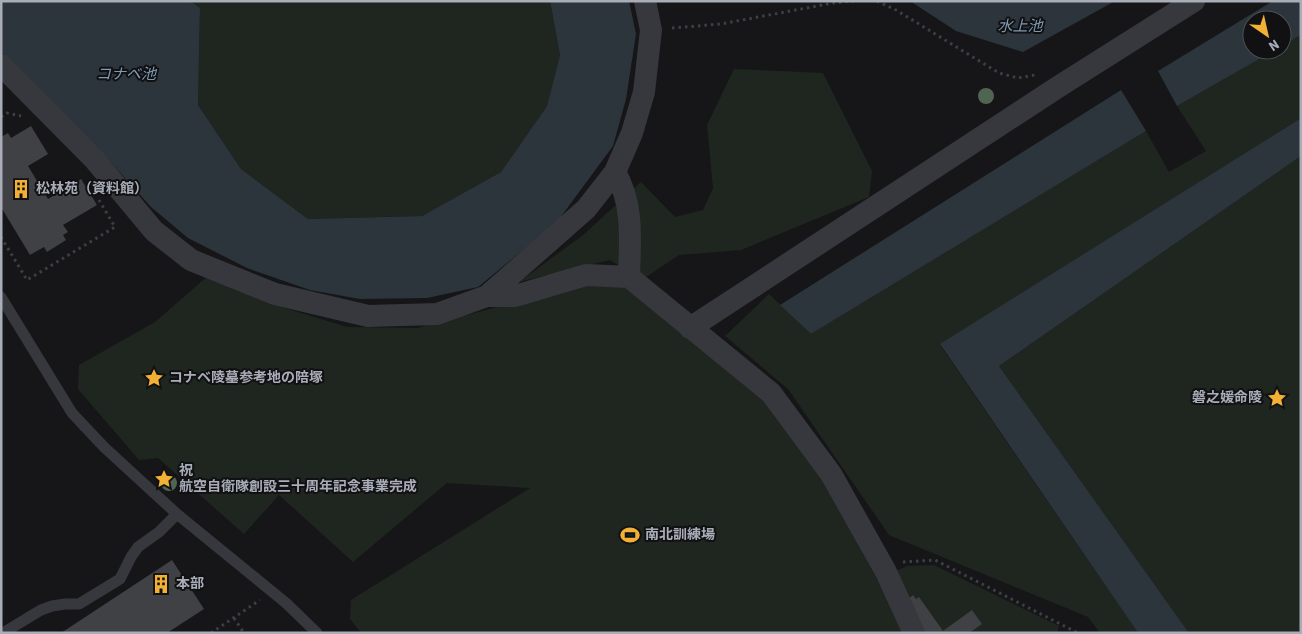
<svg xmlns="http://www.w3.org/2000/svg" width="1302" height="634" font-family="'Source Sans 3','Noto Sans JP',sans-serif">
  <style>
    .green { fill: #1e261f }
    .water { fill: #2c353c }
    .building { fill: #404145 }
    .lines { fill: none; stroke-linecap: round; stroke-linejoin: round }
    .path { stroke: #3d3f44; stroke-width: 3; stroke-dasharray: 2.5 4; stroke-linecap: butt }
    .service { stroke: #37383d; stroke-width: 11 }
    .minor { stroke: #37383d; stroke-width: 22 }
    .tree { fill: #506452 }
    .labels { text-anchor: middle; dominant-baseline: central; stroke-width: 4; stroke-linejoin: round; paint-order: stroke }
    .poi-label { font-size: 14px; font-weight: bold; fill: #a8adb8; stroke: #111113; text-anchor: start }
    .water-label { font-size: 15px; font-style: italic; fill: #7f9bb3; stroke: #111113 }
  </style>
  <rect width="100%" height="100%" fill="#161618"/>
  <path class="green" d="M190 1H550L560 55 547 106 501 172 422 216 308 219 241 169 198 105 200 9Z
    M1301 35V118L940 345 1138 633H1100L1088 617 889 535 788 389 725 336 769 294 811 334 1146 131 1169 172 1206 151 1177 106 1275 50H1282V46Z
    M734 69 823 73 872 171 869 197 741 250 679 255 646 277 658 290 610 260 519 282 583 235 641 182 675 217 703 210 713 188 707 125Z
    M1301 156V633H1189L999 366Z
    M209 275 272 304 347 327 417 328 604 279 624 286 767 396 809 453 906 633H361L350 619 351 600 530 488 447 483 353 562 279 495 244 534 158 458 139 460 78 389 79 365 155 322Z
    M934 565 1059 626 1057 633H921L887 575 907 566Z"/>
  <path class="water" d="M1 1H190L200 8 198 105 241 169 308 219 422 216 501 172 547 106 560 55 550 1H629L636 34 626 99 613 146 557 222 478 287 427 298 360 299 310 290 247 268 188 238 151 207 97 147 1 52Z
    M910 1H1115L1023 52 956 31Z
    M1273 1H1301V35L1282 46V20H1252V50H1275L1177 106 1158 71Z
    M1121 90 1146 131 811 334 780 305Z
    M1301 118V156L999 366 1189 633H1138L940 344Z"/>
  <path class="building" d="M31 126 48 154 28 166 48 199 81 179 97 205 63 225 68 232 63 235 66 240 47 252 44 247 30 255 1 207V137L8 133 11 138Z
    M172 560 204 609 167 633H61Z
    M913 595 916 599 919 597 943 631 972 610 982 624 969 633H923L907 600Z"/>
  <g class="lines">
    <path class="path" d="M877 1 896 10 999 73 1018 78 1035 75
      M672 28 721 24 833 3 854 1
      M1 117 7 113 21 116
      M1 237 27 280 115 227 99 200
      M903 562 935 560 1078 633
      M234 618 244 633
      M211 633 260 600"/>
    <path class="service" d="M1 297 72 413 104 447 177 514 286 603 317 633
      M3 633 41 610 52 606 65 604H79L120 579 131 557 138 547 159 532 177 514"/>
    <path class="minor" d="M1 65 94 159 154 231 191 260 275 294 368 316 437 314 487 296H515L586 275 629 277 771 393 831 474 886 572 914 633
      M615 172C634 204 630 241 629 277
      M487 296 586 209 615 172 632 133 644 92 651 30 645 1
      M690 328 1058 87 1194 1"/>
  </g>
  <g class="tree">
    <circle cx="986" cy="96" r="8"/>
    <circle cx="169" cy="483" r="8"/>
  </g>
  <defs>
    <g id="building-bare" transform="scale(1.5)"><path d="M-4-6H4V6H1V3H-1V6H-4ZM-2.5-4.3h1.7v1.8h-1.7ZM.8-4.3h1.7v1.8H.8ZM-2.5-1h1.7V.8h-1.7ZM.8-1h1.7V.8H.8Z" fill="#f2b134" stroke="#111113" stroke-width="2.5" paint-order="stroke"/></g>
    <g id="sight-bare" transform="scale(1.5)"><path d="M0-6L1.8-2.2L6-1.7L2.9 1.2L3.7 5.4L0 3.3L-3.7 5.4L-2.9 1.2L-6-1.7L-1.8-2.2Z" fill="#f2b134" stroke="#111113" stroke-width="2.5" paint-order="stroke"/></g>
    <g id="stadium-bare" transform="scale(1.5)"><path d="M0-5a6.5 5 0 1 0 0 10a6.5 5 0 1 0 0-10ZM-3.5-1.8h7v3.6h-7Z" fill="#f2b134" stroke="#111113" stroke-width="2.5" paint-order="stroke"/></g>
  </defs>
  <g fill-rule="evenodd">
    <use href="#building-bare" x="21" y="189"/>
    <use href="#sight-bare" x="154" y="378"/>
    <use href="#sight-bare" x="1277" y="398"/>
    <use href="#sight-bare" x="164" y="479"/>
    <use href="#stadium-bare" x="630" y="535"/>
    <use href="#building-bare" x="161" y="584"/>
  </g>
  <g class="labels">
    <g class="poi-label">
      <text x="36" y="189">松林苑（資料館）</text>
      <text x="169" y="378">コナベ陵墓参考地の陪塚</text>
      <text x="1262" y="398" text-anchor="end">磐之媛命陵</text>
      <text x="179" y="471">祝<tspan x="179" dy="16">航空自衛隊創設三十周年記念事業完成</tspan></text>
      <text x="645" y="535">南北訓練場</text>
      <text x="176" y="584">本部</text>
    </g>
    <g class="water-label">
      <text x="1020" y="26">水上池</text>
      <text x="126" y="74">コナベ池</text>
    </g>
  </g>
  <rect width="1302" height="634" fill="none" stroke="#a8adb8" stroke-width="5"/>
  <g transform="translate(1267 35) rotate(146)"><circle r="24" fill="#111113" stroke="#4d4f55"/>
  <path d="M0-4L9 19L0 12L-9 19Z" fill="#f2b134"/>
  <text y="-8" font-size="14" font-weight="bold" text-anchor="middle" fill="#a8adb8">N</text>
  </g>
</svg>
